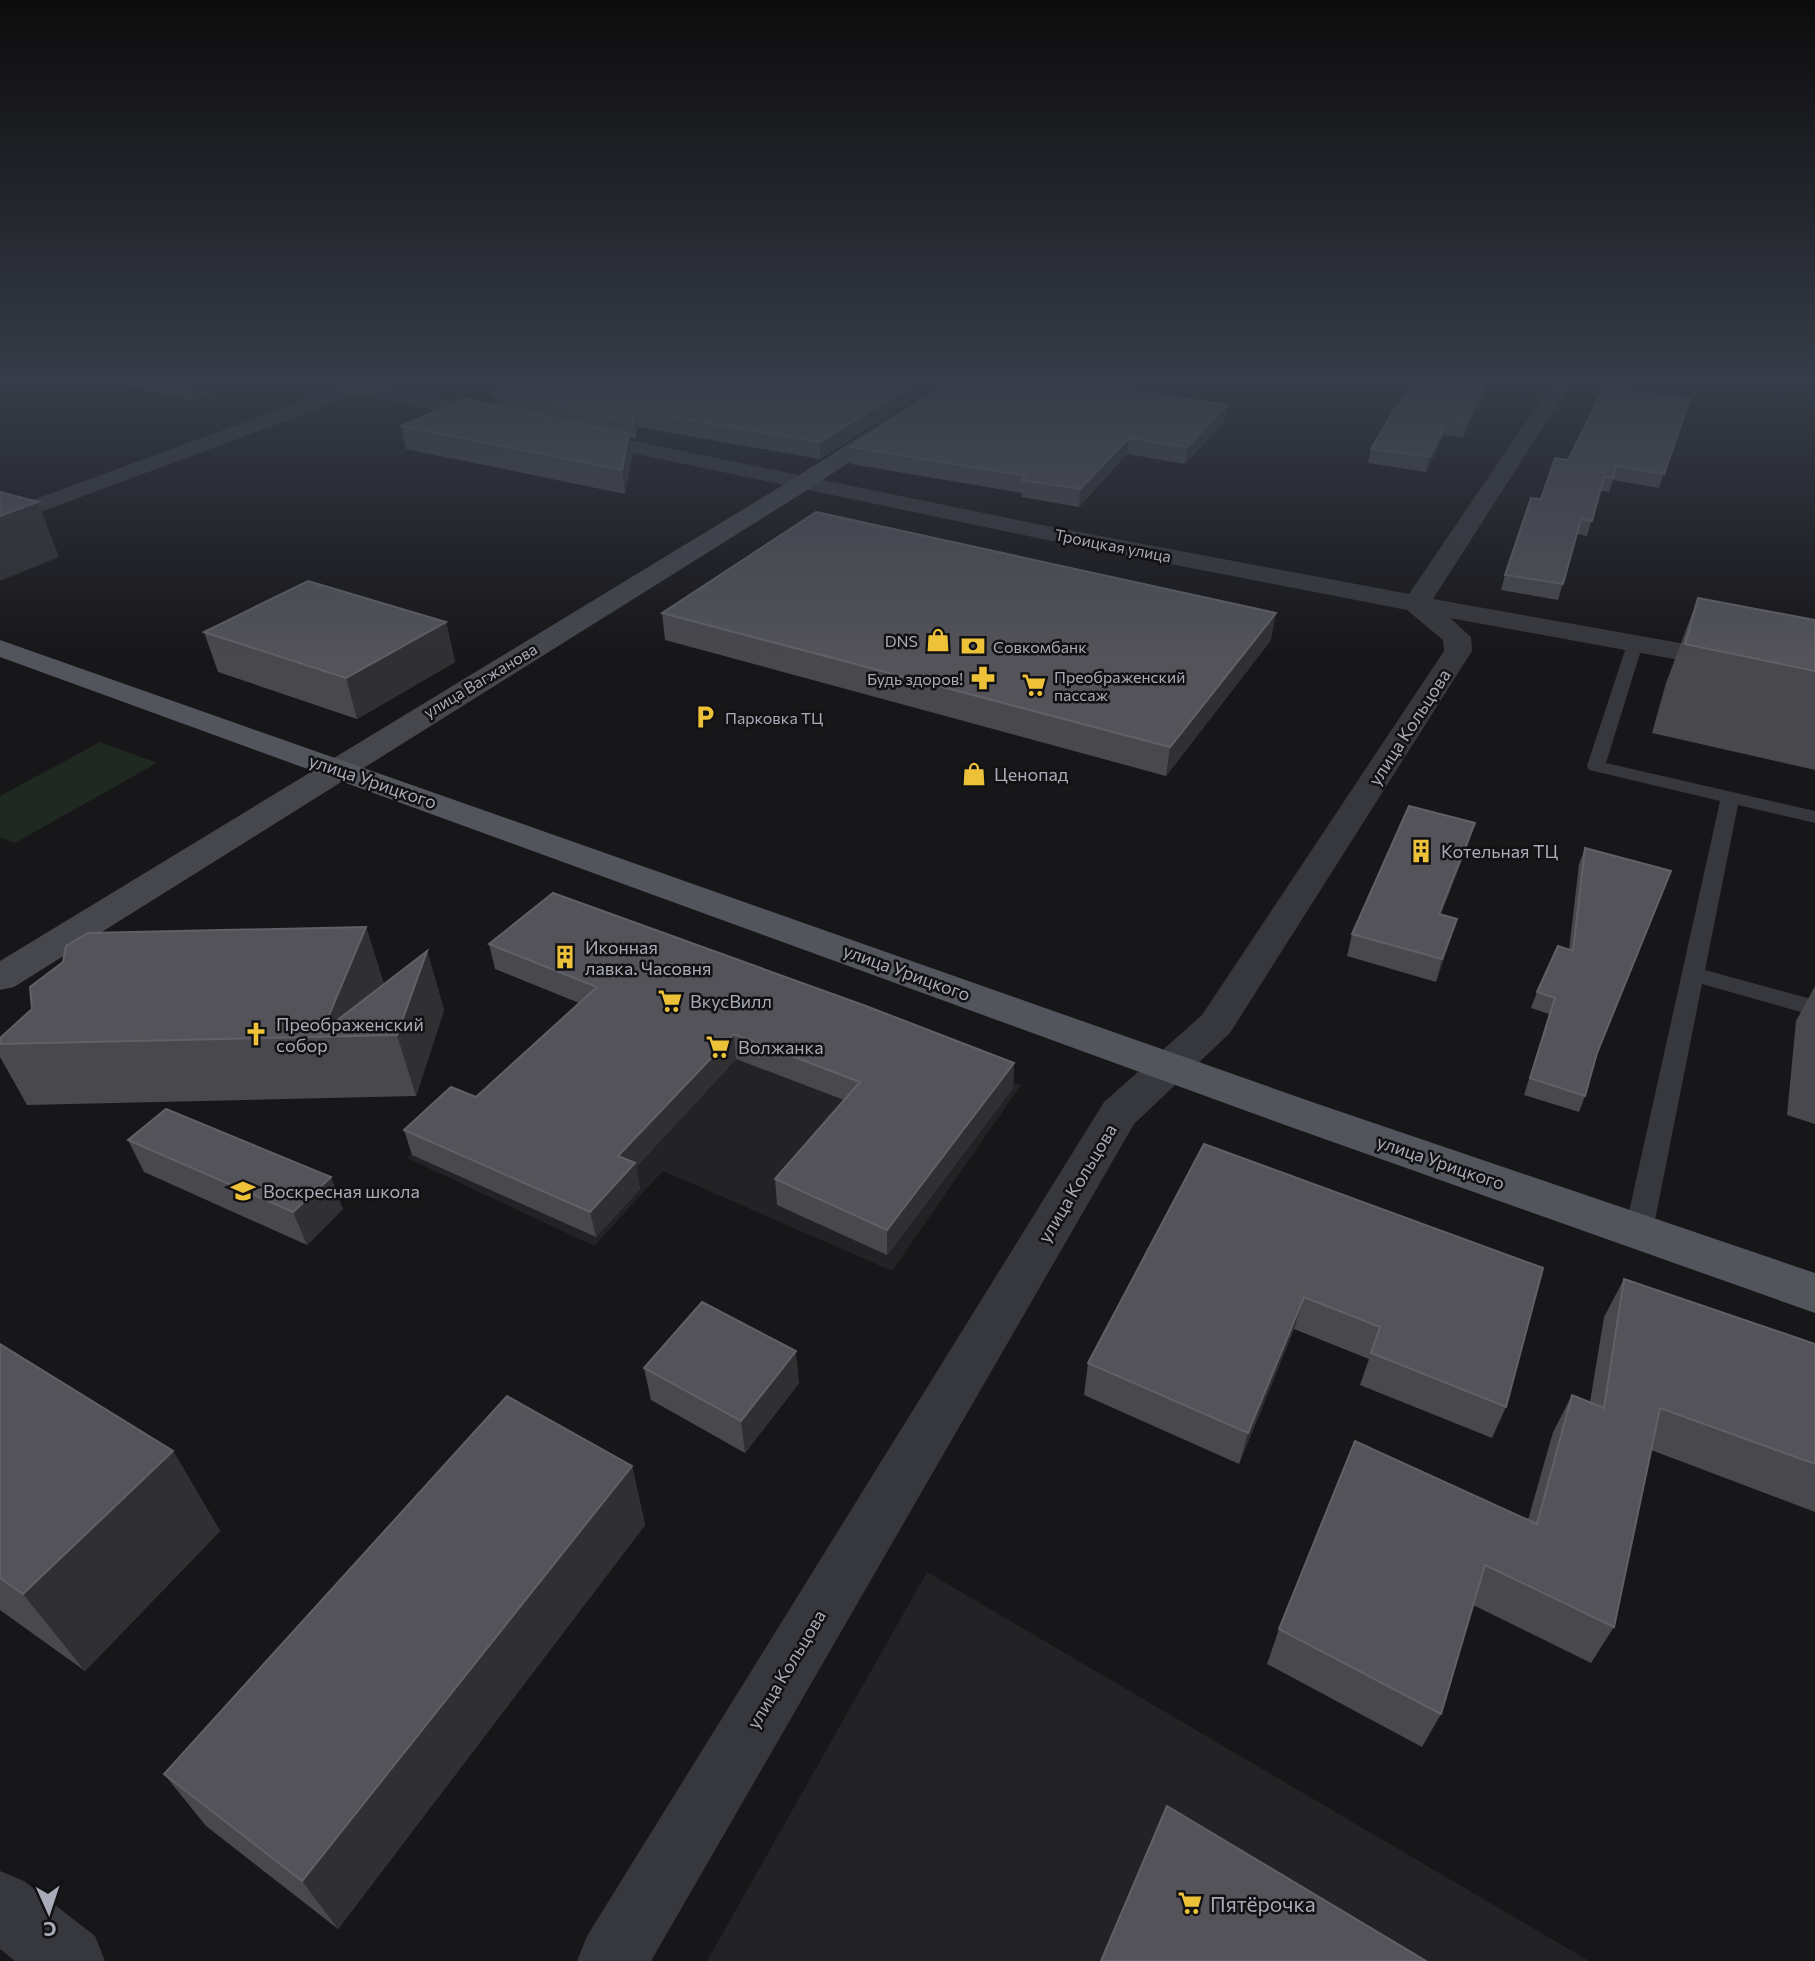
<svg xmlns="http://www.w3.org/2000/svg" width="1815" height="1961" font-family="Commissioner,sans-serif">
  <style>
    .built { fill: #232225 }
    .green { fill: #202822 }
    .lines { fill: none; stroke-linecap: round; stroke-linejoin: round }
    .lane { fill: #37383d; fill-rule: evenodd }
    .street { fill: #37383d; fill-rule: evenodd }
    .secondary { fill: #45474d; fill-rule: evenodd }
    .primary { fill: #53555c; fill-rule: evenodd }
    .wall { fill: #48484d }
    .shaded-wall { fill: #303033 }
    .building { fill: #535359; stroke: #606168; stroke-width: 2 }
    .labels { text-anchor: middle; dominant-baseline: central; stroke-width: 5; stroke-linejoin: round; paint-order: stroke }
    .far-street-label { font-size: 16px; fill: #a9acb8; stroke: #121113 }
    .far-poi-label { font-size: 16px; fill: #a9acb8; stroke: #121113; text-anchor: start }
    .street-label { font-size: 18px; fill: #a9acb8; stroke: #121113 }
    .poi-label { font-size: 18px; fill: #a9acb8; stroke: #121113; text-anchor: start }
    .near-poi-label { font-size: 21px; fill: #a9acb8; stroke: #121113; text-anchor: start }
  </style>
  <rect width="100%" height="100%" fill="#171618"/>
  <path class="built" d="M642 945 1021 1085 892 1271 663 1171 594 1246 407 1158Z
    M927 1572 1589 1961H707Z"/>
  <path class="green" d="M100 742 157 763 15 843 0 837V796Z"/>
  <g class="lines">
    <path class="lane" d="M1635 639 1643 644 1606 763 1815 811V823L1738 805 1705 970 1815 1000V1016L1702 984 1653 1230 1649 1238 1639 1241 1629 1238 1625 1230 1720 801 1589 770 1587 766 1627 644Z"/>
    <path class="street" d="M323 382H371L505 414 508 418 505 422 498 424 358 394 0 527V512L335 389 325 386Z
      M1553 382H1572L1433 599 1815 667V685L1450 618 1471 637 1472 651 1230 1033 1134 1124 651 1961H577L587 1936 1104 1102 1202 1015 1444 651 1443 640 1407 610 1042 539 580 442 573 440 569 436 573 432 580 430 1042 525 1409 594Z
      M0 1871 24 1881 95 1936 105 1961H15L0 1949Z"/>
    <path class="secondary" d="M947 382H970L809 489 14 987 0 990V961L793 479Z"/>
    <path class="primary" d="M0 640 1315 1103 1815 1273V1313L1285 1125 0 657Z"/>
  </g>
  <path class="wall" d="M110 382H247L191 400Z
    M941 382 820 459 638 427 636 439 630 437 632 457 625 494 406 449 401 426 496 406 494 393Z
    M1416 382H1489L1463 438 1444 435 1426 472 1368 463 1371 449Z
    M1627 390 1690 399 1659 488 1613 480 1609 492 1600 491 1587 536 1577 534 1558 600 1501 590 1505 575 1541 499 1568 460Z
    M1225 421 1185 464 1127 454 1079 507 1021 497 1022 493 851 464V447Z
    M1698 598 1815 620V770L1652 733 1666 683Z
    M662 613 1271 640 1166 776 665 640Z
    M446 622 455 662 357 719 218 672 204 632Z
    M1468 844 1441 914 1457 919 1436 982 1347 956 1352 934Z
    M1585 848 1597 1053 1585 1096 1579 1112 1524 1095 1549 1014 1531 1008 1537 992 1569 950 1579 864Z
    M366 927 384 985 427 951 444 1010 416 1096 27 1105 0 1057V1038L32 1009Z
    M489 944 1014 1063 1013 1088 887 1255 777 1205 775 1179 844 1100 736 1059 636 1167 640 1189 596 1237 412 1155 404 1130 476 1097 579 1003 495 969Z
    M1815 986V1124L1787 1115 1796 1021Z
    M128 1140 343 1209 307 1245 144 1172Z
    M1204 1144 1506 1407 1492 1438 1360 1385 1369 1359 1294 1329 1239 1464 1084 1395 1088 1363Z
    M1624 1279 1815 1344V1512L1651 1450 1614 1627 1591 1663 1473 1605 1441 1714 1422 1747 1267 1664 1279 1629 1528 1520 1553 1432 1572 1395 1590 1402 1604 1317Z
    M0 1344 173 1451 220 1531 85 1671 0 1610Z
    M644 1368 799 1383 745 1453 651 1400Z
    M632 1466 645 1525 338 1929 206 1826 164 1774Z"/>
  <path class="shaded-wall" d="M185 382H247L191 400Z
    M917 382H941L820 459V442Z
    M1486 382H1489L1463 438 1466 423Z
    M1227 405 1225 421 1185 464 1187 447Z
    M636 411 638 427 636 439 634 422Z
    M1448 421 1444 435 1426 472 1429 457Z
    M629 434 632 457 625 494 622 470Z
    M1129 438 1127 454 1079 507 1080 489Z
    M38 502 59 557 0 581V516Z
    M1276 613 1271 640 1166 776 1170 747Z
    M446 622 455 662 357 719 346 678Z
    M1475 823 1468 844 1433 936 1439 914Z
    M1457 919 1450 941 1436 982 1442 959Z
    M366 927 384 986 322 1032Z
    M427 951 444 1010 416 1096 397 1035Z
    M734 1034 736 1059 636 1167 640 1189 596 1237 590 1212 618 1156Z
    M1014 1063 1013 1088 887 1255V1230Z
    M331 1177 343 1209 307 1245 293 1212Z
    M1304 1297 1294 1329 1239 1464 1248 1433Z
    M796 1351 799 1383 745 1453 741 1421Z
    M173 1451 220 1531 85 1671 23 1594Z
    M632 1466 645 1525 338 1929 302 1881Z"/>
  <path class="building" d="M519 382H710L734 388 739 382H917L820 442 636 411 634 422 494 393Z
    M951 382H1079L1227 405 1187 447 1129 438 1080 489 1022 480 1026 476 851 447Z
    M1416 382H1486L1466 423 1448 421 1429 457 1371 449 1396 407Z
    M1607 382H1624L1629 384 1627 390 1690 399 1664 474 1616 466 1613 478 1604 477 1592 521 1581 519 1563 584 1505 575 1531 498 1541 499 1555 458 1568 460Z
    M465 399 629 434 622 470 401 426Z
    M0 492 38 502 0 516Z
    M816 512 1276 613 1170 747 662 613Z
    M308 581 446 622 346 678 204 632Z
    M1698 598 1815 620V671L1685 644Z
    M1409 806 1475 823 1439 914 1457 919 1442 959 1352 934Z
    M1585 848 1671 871 1597 1053 1585 1096 1530 1078 1555 998 1537 992 1558 946 1573 951Z
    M553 893 866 1006 1014 1063 887 1230 775 1179 860 1082 734 1034 618 1156 635 1163 590 1212 404 1130 451 1087 476 1097 597 987 489 944Z
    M366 927 322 1032 427 951 397 1035 0 1044V1038L32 1009 30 987 63 962 66 946 88 933Z
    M166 1109 331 1177 293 1212 128 1140Z
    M1204 1144 1543 1268 1506 1407 1371 1353 1380 1327 1304 1297 1248 1433 1088 1363Z
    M1624 1279 1815 1344V1464L1660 1408 1614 1627 1485 1565 1441 1714 1279 1629 1355 1441 1537 1524 1572 1395 1604 1408Z
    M702 1302 796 1351 741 1421 644 1368Z
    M0 1344 173 1451 23 1594 0 1578Z
    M507 1396 632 1466 302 1881 164 1774Z
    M1167 1806 1426 1961H1101Z"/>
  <linearGradient id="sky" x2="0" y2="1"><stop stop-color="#0d0c0d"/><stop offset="0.58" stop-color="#363c48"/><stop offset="1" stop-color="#363c48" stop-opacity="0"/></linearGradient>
  <rect width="1815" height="657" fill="url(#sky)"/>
  <defs>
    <g id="shop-bare" transform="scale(1.89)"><path d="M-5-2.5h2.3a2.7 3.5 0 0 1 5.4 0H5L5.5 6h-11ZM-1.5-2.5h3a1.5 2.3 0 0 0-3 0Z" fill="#edc239" stroke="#121113" stroke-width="2.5" paint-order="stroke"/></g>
    <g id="bank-bare" transform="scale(1.89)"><path d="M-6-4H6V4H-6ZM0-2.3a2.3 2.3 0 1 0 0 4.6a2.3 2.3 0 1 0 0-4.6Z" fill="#edc239" stroke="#121113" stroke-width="2.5" paint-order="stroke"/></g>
    <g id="pharmacy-bare" transform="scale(1.89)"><path d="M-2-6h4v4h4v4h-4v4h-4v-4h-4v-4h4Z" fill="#edc239" stroke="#121113" stroke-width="2.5" paint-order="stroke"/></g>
    <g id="supermarket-bare" transform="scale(1.89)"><path d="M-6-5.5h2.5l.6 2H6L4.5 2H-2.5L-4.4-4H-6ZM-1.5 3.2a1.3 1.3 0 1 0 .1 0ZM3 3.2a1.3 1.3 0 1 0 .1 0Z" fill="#edc239" stroke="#121113" stroke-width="2.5" paint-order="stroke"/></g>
    <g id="parking-bare" transform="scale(1.89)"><path d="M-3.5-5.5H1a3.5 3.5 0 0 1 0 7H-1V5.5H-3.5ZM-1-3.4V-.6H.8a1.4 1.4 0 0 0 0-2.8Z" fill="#edc239" stroke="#121113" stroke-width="2.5" paint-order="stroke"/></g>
    <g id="building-bare" transform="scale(1.89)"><path d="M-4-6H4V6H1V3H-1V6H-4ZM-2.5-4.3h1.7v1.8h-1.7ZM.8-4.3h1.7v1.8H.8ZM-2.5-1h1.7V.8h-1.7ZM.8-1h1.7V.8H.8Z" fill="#edc239" stroke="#121113" stroke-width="2.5" paint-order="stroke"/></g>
    <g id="church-bare" transform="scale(1.89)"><path d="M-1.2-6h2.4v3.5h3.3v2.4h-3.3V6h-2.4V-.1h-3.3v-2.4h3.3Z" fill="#edc239" stroke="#121113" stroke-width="2.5" paint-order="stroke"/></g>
    <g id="school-bare" transform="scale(1.89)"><path d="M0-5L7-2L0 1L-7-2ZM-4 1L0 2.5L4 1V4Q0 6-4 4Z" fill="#edc239" stroke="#121113" stroke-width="2.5" paint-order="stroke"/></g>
  </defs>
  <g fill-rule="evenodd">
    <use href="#shop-bare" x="938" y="640"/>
    <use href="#bank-bare" x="973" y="646"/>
    <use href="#pharmacy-bare" x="983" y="678"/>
    <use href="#supermarket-bare" x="1034" y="685"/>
    <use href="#parking-bare" x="705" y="717"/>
    <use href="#shop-bare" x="974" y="774"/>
    <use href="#building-bare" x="1421" y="851"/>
    <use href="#building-bare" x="565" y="957"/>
    <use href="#supermarket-bare" x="670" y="1001"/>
    <use href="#church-bare" x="256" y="1034"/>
    <use href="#supermarket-bare" x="718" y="1047"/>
    <use href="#school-bare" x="243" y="1191"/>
    <use href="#supermarket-bare" x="1190" y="1903"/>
  </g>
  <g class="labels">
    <g class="far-street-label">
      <text transform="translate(1113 545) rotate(11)">Троицкая улица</text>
      <text transform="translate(480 680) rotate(-31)">улица Вагжанова</text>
    </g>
    <g class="far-poi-label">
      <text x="918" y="640" text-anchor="end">DNS</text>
      <text x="993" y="646">Совкомбанк</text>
      <text x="1054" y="676">Преображенский<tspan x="1054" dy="18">пассаж</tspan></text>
      <text x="963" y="678" text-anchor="end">Будь здоров!</text>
      <text x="725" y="717">Парковка ТЦ</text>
    </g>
    <g class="street-label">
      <text transform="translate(1409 727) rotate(-57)">улица Кольцова</text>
      <text transform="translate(373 781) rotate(19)">улица Урицкого</text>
      <text transform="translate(907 972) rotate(20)">улица Урицкого</text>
      <text transform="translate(1441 1162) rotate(19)">улица Урицкого</text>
      <text transform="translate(1077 1183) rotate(-59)">улица Кольцова</text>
      <text transform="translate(786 1669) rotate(-59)">улица Кольцова</text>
    </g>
    <g class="poi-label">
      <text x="994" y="774">Ценопад</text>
      <text x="1441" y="851">Котельная ТЦ</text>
      <text x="585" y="947">Иконная<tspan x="585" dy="21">лавка. Часовня</tspan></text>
      <text x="690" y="1001">ВкусВилл</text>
      <text x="276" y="1024">Преображенский<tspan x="276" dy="21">собор</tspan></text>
      <text x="738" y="1047">Волжанка</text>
      <text x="263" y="1191">Воскресная школа</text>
    </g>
    <g class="near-poi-label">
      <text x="1210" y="1903">Пятёрочка</text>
    </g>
  </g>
  <g transform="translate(49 1912) rotate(177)" stroke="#121113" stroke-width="5" paint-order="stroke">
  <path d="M0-5L12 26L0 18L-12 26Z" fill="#a9acb8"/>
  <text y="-10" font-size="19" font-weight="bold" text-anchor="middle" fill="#a9acb8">С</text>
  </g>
</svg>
